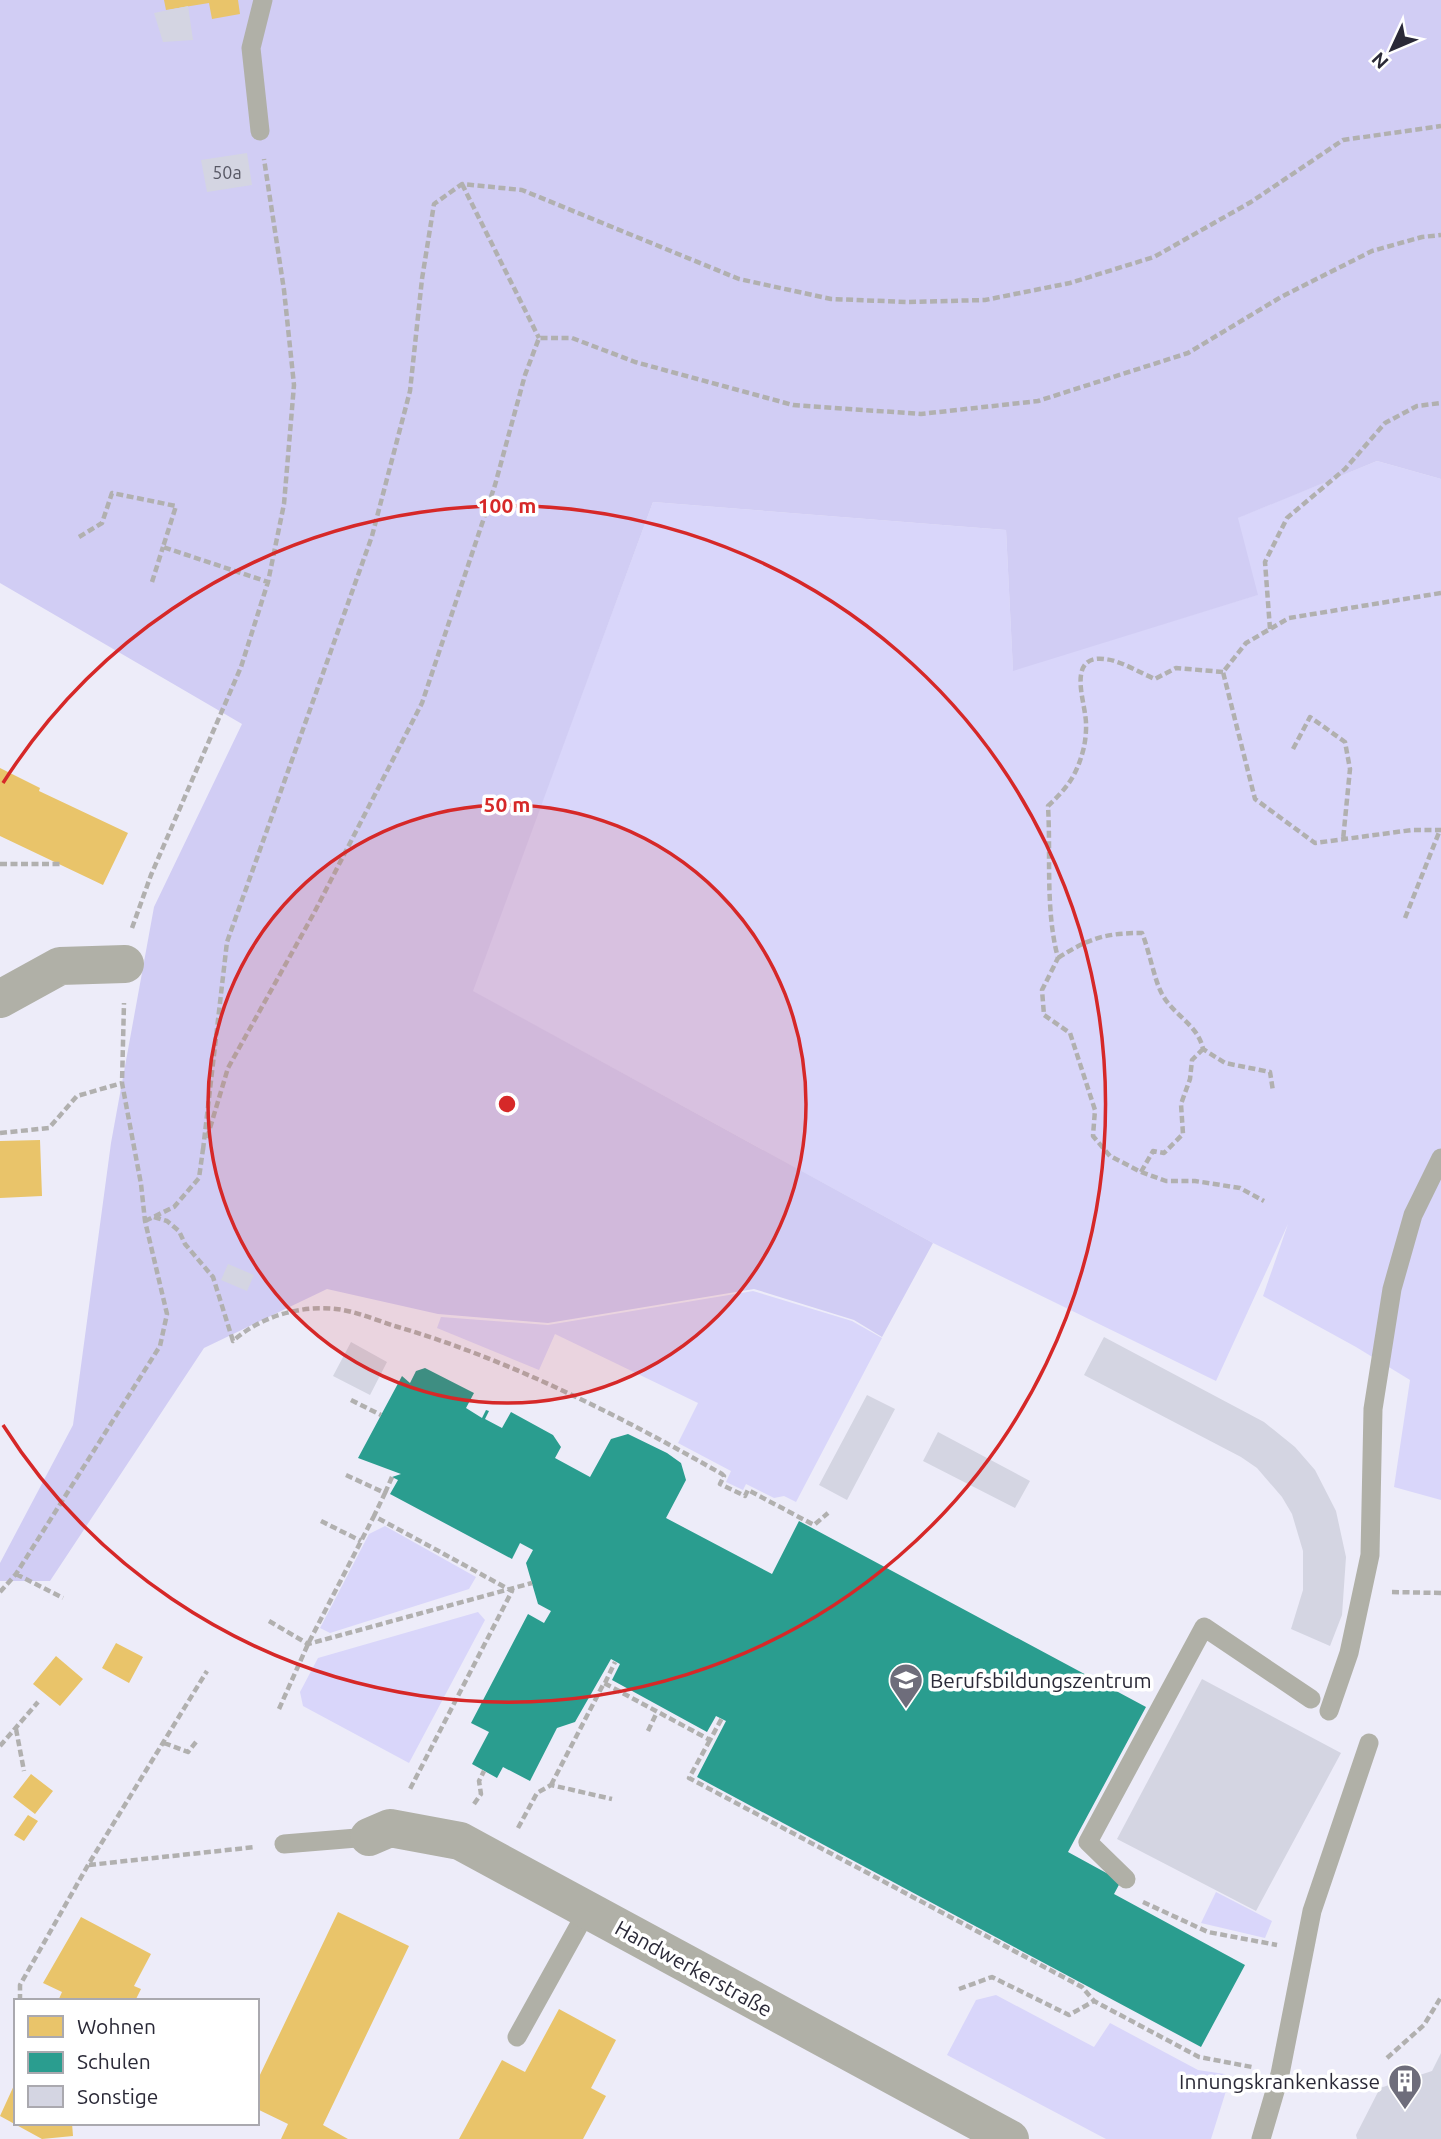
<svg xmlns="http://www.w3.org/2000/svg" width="1441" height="2139" font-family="Ubuntu,sans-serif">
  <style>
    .green { fill: #d9d6fa }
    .forest { fill: #d1cdf4 }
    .homes { fill: #e9c46a }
    .schools { fill: #2a9d8f }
    .building { fill: #d4d5e2 }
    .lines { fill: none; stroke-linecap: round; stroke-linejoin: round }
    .path { stroke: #b1b0af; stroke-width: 4.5; stroke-dasharray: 7 3.5; stroke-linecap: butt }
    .service { stroke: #b0b0a7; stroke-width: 19 }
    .minor { stroke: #b0b0a7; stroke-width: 38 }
    .ring { fill: none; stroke: #d62828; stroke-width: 3.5 }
    .labels { text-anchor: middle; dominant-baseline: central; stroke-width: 7; stroke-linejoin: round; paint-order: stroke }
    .number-label { font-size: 18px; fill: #575764 }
    .poi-label { font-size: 21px; fill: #2a2937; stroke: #fff; text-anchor: start }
    .street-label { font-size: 21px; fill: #2a2937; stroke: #fff }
    .centre { fill: #d62828; stroke: #fff; stroke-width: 3.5 }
    .ring-label { font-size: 21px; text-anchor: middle; font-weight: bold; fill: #d62828; stroke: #fff; stroke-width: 7; stroke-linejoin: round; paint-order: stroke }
  </style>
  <rect width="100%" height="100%" fill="#edecf9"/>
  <path class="green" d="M1377 461 1441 479V1500L1394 1487 1410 1380 1356 1347 1263 1296 1288 1224 1216 1381 933 1243 472 991 653 502 1006 530 1013 670 1257 595 1237 518Z
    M753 1291 852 1321 882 1338 796 1502 784 1496 774 1498 746 1484 743 1490 726 1482 731 1471 678 1443 698 1403 555 1334 539 1370 437 1328 441 1317 548 1325Z
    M385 1526 476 1577 469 1589 330 1633 320 1628 369 1534Z
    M478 1612 485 1620 409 1763 303 1706 300 1692 318 1658Z
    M1216 1892 1272 1921 1265 1938 1201 1923Z
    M996 1995 1094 2047 1110 2023 1198 2070 1231 2075 1211 2139H1106L947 2055 976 2000Z"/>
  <path class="forest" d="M0 0H1441V479L1377 461 1238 518 1258 595 1013 671 1006 530 653 502 473 991 933 1243 882 1337 854 1320 754 1289 548 1323 438 1314 327 1289 204 1348 50 1581H0V1563L73 1425 111 1143 154 907 242 724 0 583Z"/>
  <path class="homes" d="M164 0H238L240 14 212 19 209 3 166 10Z
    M0 768 40 788 39 791 128 833 103 885 0 836Z
    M40 1140 42 1196 0 1198V1141Z
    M116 1643 143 1657 129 1683 102 1668Z
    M56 1656 83 1679 60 1706 33 1684Z
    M31 1774 53 1791 35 1814 13 1797Z
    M28 1815 38 1821 24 1841 14 1835Z
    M338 1912 409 1946 323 2125 348 2139H281L288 2124 257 2109V2081Z
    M81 1917 151 1954 134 1986 141 1989 135 2001H58L62 1992 43 1983Z
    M559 2009 616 2040 591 2088 606 2096 583 2139H459L502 2060 525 2072Z
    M16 2081V2123H72L73 2136 42 2139 0 2116Z"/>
  <path class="schools" d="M425 1368 474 1393 466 1408 482 1418 486 1410 489 1411 485 1419 502 1428 511 1412 553 1435 561 1447 555 1458 590 1477 611 1439 628 1434 667 1453 681 1463 686 1480 666 1518 772 1574 799 1521 1146 1707 1068 1852 1121 1881 1114 1894 1245 1965 1201 2047 697 1777 726 1721 716 1716 707 1732 612 1680 620 1664 611 1659 575 1722 557 1728 530 1781 503 1767 497 1778 472 1764 489 1732 471 1723 528 1614 544 1623 551 1611 538 1604 526 1563 533 1550 520 1543 512 1559 390 1494 398 1480 392 1477 401 1474 358 1458 402 1376 410 1383 416 1371Z"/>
  <path class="building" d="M188 6 193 40 163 42 154 13Z
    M247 153 252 185 207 192 201 160Z
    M228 1264 254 1275 247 1291 221 1280Z
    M1104 1337 1264 1422 1295 1447 1315 1470 1336 1511 1346 1557 1342 1615 1330 1646 1291 1629 1303 1590V1551L1292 1514 1282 1497 1257 1468 1241 1457 1084 1375Z
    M351 1342 387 1362 370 1395 333 1376Z
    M867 1395 895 1409 847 1500 819 1485Z
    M938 1432 1030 1481 1015 1508 923 1461Z
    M1202 1679 1341 1753 1256 1911 1117 1839Z
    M1441 2053V2139H1357L1356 2135 1380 2088 1432 2071Z"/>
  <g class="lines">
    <path class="path" d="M462 184 539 338
      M79 537 102 523 112 493 176 506 163 547 268 582
      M152 582 163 547
      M1441 593 1289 618 1246 643 1223 672 1255 799 1315 843 1412 830H1441
      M1270 629 1265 562 1287 518 1345 469 1385 423 1417 406 1441 403
      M1223 672 1176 668 1155 679C1140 673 1120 660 1104 659 1069 655 1083 697 1085 714 1087 724 1086 737 1084 747 1077 775 1068 787 1048 806 1051 856 1045 909 1058 958L1042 990 1044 1015 1070 1033 1095 1110 1093 1136 1110 1156 1141 1172 1166 1181H1195L1240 1188 1264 1201
      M1293 749 1310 717 1345 742 1350 769 1343 840
      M0 864H60
      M1405 918 1440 830
      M132 928 151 875 241 667 268 582 284 504 294 385 284 290 264 159
      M1058 958C1089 938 1106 933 1142 933 1149 950 1154 978 1161 992 1172 1015 1198 1024 1203 1049L1225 1063 1270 1072 1273 1091
      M0 1133 49 1128 77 1096 122 1083
      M207 1138 228 1068 314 913 422 703 495 485 525 375 539 338H572L635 362 793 405 921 414 1038 401 1188 353 1281 297 1372 251 1422 237 1441 235
      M203 1150 227 942 372 536 410 391 422 279 434 204 462 184 522 190 739 279 831 299 908 302 985 300 1070 283 1154 257 1251 202 1343 140 1441 126
      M1141 1172 1153 1151 1164 1153 1183 1134 1181 1104 1190 1079 1192 1060 1203 1049
      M154 1217 167 1221 179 1231 185 1244 213 1277 233 1341C260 1317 299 1305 336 1309 356 1311 378 1321 398 1327 510 1360 620 1416 722 1474L724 1476 720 1484 745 1496 748 1490 814 1525 828 1513
      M145 1221 174 1207 199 1178 203 1149
      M351 1400 381 1415
      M346 1475 385 1493 374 1516 512 1591 409 1791
      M385 1493 392 1477
      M321 1521 361 1541
      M16 1574 63 1598
      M0 1592 16 1574 160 1346 167 1314 145 1221 141 1184 122 1083 124 1003
      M1392 1592 1441 1593
      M269 1621 308 1644 532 1583
      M605 1683 615 1662
      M279 1709 308 1644 374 1516
      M16 1729 24 1771
      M648 1731 657 1712
      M710 1740 689 1778 1082 1987 1094 2001
      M164 1743 188 1752 196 1742
      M0 1746 38 1702
      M551 1785 604 1683 710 1740 722 1718
      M474 1804 481 1794 479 1781 484 1771
      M518 1828 537 1793 551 1785 612 1799
      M89 1865 255 1847
      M1143 1902 1208 1932 1277 1945
      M959 1989 992 1977 1069 2015 1094 2001 1199 2057 1252 2067
      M20 2001V1985L88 1865 207 1671
      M1387 2058 1424 2025 1441 1997"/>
    <path class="service" d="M260 131 251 48 263 0
      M1329 1711 1349 1653 1370 1555 1373 1409 1392 1289 1413 1215 1441 1158
      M284 1844 369 1837
      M1126 1879 1088 1842 1204 1627 1311 1699
      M517 2037 587 1911
      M1261 2139 1280 2074 1312 1911 1369 1743"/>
    <path class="minor" d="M0 999 60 966 125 964
      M369 1837 390 1828 460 1841 1010 2139"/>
  </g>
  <circle cx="507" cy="1104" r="299" fill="#d62828" fill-opacity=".12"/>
  <g class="ring">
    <circle cx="507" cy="1104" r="299"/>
    <path d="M3 783A598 598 0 1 1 3 1425"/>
  </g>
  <defs>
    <g id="university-pin" transform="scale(1.75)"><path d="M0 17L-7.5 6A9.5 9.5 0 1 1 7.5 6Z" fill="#6e6d7b" stroke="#fff"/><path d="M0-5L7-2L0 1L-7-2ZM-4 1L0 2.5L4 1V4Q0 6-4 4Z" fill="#fff"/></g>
    <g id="building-pin" transform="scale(1.75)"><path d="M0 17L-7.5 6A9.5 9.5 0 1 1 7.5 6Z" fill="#6e6d7b" stroke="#fff"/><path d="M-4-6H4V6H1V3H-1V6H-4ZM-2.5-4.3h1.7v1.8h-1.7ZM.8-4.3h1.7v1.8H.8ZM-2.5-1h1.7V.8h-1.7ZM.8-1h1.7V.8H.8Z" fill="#fff"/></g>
  </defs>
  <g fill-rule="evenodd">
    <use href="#university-pin" x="906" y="1680"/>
    <use href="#building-pin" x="1405" y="2081"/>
  </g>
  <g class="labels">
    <g class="number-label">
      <text x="227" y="172">50a</text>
    </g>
    <g class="poi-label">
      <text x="930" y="1680">Berufsbildungszentrum</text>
      <text x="1380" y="2081" text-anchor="end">Innungskrankenkasse</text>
    </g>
    <g class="street-label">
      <text transform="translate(694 1968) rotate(29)">Handwerkerstraße</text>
    </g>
  </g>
  <circle cx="507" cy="1104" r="10" class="centre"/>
  <g class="ring-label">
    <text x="507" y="513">100 m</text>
    <text x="507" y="812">50 m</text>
  </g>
  <rect x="14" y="1999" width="245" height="126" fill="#ffffff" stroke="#aaa9af" stroke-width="2"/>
  <rect x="28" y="2016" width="35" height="21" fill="#e9c46a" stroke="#aaa9af" stroke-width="2"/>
  <text x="77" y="2034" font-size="21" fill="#2a2937">Wohnen</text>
  <rect x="28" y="2052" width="35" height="21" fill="#2a9d8f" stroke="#aaa9af" stroke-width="2"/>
  <text x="77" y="2069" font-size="21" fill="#2a2937">Schulen</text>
  <rect x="28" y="2086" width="35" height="21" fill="#d4d5e2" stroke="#aaa9af" stroke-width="2"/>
  <text x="77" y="2104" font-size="21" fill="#2a2937">Sonstige</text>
  <g transform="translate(1392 49) rotate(226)" stroke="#ffffff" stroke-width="5" paint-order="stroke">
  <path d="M0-5L12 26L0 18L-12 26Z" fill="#2a2937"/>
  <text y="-10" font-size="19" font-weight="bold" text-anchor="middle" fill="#2a2937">N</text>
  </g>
</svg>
